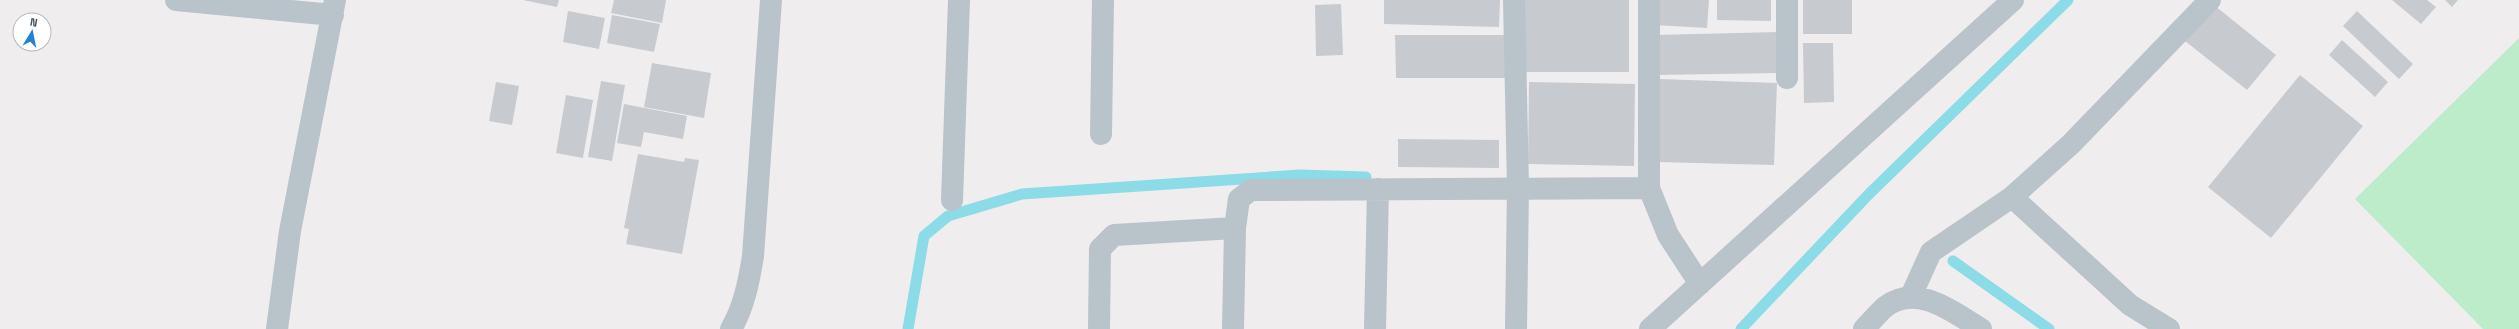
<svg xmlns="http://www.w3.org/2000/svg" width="2519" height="329" font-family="'Space Grotesk',sans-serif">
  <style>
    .green { fill: #bdeccb }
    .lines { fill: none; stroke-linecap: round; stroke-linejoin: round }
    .stream { stroke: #8cdce7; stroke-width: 11 }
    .building { fill: #c7cbd0 }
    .minor { stroke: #b9c3ca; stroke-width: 22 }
  </style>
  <rect width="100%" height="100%" fill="#f0edee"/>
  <path class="green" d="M2519 38V329H2483L2355 199Z"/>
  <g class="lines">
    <path class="stream" d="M1953 261 2049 329
      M908 329 924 236 948 216 1022 194 1300 175 1366 177
      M1741 329 1869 194 2068 0"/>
  </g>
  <path class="building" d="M523 0H559L557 7Z
    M614 0H666L662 23 611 13Z
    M1384 0H1500L1499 27 1384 24Z
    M1522 0H1629V72H1522Z
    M1655 0H1709L1707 28 1654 25Z
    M1717 0H1771V21L1717 20Z
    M1803 0H1852V34H1803Z
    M2392 0H2427L2436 7 2421 24Z
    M2445 0H2458L2452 7Z
    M1341 4 1343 55 1316 56 1315 5Z
    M2214 5 2276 55 2247 90 2185 41Z
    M568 11 605 18 599 49 563 42Z
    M2357 11 2413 64 2399 79 2343 26Z
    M612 15 660 24 654 52 607 43Z
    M1779 32 1780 73 1654 75 1653 35Z
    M1395 35H1506V78H1396Z
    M2342 40 2388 82 2375 97 2329 55Z
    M1803 43H1833L1834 102 1804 103Z
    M652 63 711 73 704 118 644 107Z
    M2300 75 2363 126 2271 238 2208 187Z
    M1659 79 1777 83 1774 165 1656 162Z
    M601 81 625 85 612 161 588 157Z
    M496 82 519 86 512 125 489 121Z
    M1529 82 1635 84 1634 166 1528 164Z
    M566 95 593 100 583 158 556 153Z
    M624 104 687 116 683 139 644 132 641 147 617 143Z
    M1398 139 1499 140V168L1398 167Z
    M638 154 684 162 685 158 699 160 682 254 626 244 629 229 624 228Z"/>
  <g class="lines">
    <path class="minor" d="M176 0 333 15
      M1514 0 1518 187 1516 329
      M1787 0V78
      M1101 134 1103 0
      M1649 188V0
      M2012 197 2130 305 2169 329
      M952 200 959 0
      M1911 296 1931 252 2012 197 2071 144 2210 0
      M277 329 290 231 335 0
      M731 329C744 307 749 281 753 256L771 0
      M1099 329 1100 249 1114 235 1235 228
      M1233 329 1235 228 1239 199 1251 190 1649 188 1668 235 1700 284
      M1375 329 1378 189
      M1650 329 2013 0
      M1864 329C1871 322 1878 313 1885 307 1917 282 1954 313 1981 329"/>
  </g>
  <g transform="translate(32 32) rotate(10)"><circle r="19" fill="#ffffff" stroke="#b5babd"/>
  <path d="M0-3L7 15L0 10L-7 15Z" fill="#2181d6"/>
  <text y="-6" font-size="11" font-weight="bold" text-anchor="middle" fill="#47525a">N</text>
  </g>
</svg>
